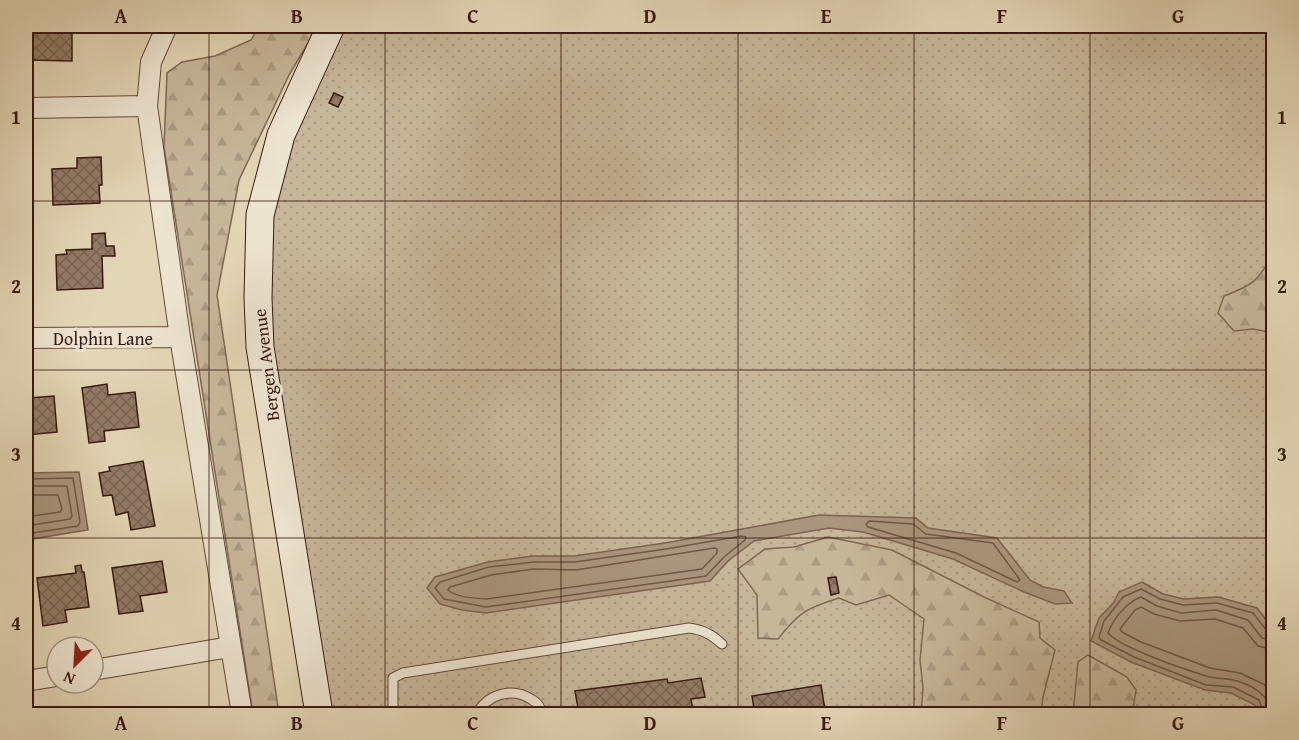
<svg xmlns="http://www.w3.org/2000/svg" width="1299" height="740" font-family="'Gentium Book Plus',serif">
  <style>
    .grass { fill: url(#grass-dots); stroke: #7f6854; stroke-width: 1.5 }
    .forest { fill: url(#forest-firs); stroke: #7f6854; stroke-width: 1.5 }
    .water { fill: #a9967e; stroke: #7c6451; stroke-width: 1.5 }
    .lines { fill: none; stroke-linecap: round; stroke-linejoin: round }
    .shore { stroke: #705846; stroke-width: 1.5 }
    .building { fill: url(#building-cross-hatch); stroke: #38190e; stroke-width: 1.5 }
    .lane-casing { stroke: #634838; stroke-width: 11 }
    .street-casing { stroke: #634838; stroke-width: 22 }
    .secondary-casing { stroke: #38190e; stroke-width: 29 }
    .lane { stroke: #ede4d0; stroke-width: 9 }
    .street { stroke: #ede4d0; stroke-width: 20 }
    .secondary { stroke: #ede4d0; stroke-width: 27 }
    .grid { fill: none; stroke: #38190e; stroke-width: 1.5; stroke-opacity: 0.55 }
    .labels { text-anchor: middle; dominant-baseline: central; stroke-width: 6; stroke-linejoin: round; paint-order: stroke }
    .street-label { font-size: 18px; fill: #38190e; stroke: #ede4d0 }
    .neatline { fill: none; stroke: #38190e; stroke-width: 2 }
    .grid-label { font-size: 20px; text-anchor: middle; font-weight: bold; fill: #38190e }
  </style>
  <defs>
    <pattern id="grass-dots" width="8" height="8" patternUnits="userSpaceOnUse" patternTransform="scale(1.5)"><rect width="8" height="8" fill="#c6b69a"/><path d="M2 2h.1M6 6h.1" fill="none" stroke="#ab9c84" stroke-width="1.8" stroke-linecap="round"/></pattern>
    <pattern id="forest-firs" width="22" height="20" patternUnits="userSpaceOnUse" patternTransform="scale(1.5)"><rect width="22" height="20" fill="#c6b69a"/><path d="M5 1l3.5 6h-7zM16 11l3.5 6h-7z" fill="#ab9c84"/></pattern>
    <pattern id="building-cross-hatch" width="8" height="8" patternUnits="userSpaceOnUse" patternTransform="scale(1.5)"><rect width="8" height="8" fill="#917b66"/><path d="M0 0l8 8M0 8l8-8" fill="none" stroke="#776452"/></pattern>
  </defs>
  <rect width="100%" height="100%" fill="#e3d6b7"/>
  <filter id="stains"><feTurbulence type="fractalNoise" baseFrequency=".00333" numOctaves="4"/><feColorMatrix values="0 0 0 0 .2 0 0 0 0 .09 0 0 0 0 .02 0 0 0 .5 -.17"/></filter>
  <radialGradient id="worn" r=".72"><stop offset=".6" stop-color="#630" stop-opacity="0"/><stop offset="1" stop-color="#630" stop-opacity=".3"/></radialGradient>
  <path class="grass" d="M331 26H1273V714H319L260 347V215Z"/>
  <path class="forest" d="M259 26H318L289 75 239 180 217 295 279 714H253L164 147 167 73 182 62 215 56 251 40Z
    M1273 253V333L1253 329 1234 331 1218 313 1224 296C1253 285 1259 281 1273 253Z
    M828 537 892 550 984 597 1039 622 1040 638 1055 650 1043 697 1041 714H921L923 688 920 660 924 619 889 595 856 605 839 598C807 608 799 612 778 639L758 638 757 595 738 569 765 549 794 547Z
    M1088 655 1127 677 1136 690 1133 709 1136 714H1073L1078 662Z"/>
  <path class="water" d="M79 472 88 530 26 540V473Z
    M819 515 916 518 928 528 997 538 1030 580 1043 587 1064 591 1072 603 1055 604 1024 592 953 559 863 532 829 528 754 541 728 561 710 581 486 613 462 610 440 604 427 588 435 577 488 562 533 556H574L665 543Z
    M1142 582 1163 594 1184 599 1218 597 1257 608 1273 629V714H1259L1255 705 1231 693 1205 690 1131 662 1091 641 1099 618 1114 602 1119 592Z"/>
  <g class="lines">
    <path class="shore" d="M26 479 73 478 80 522 78 526 26 534
      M26 486H67L72 516 70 519 26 526
      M26 495H58L62 509 60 512 26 517
      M869 521 913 524 926 534 993 543 1020 580 1017 582 956 553 868 527 866 524Z
      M742 536 746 537 745 540 724 557 706 576 486 607 444 599 435 588 440 582 489 567 534 562H575L666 549Z
      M714 548 717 549V553L702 569 486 599C474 598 457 598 448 590L450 587 491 575 534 569 576 570Z
      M1274 650 1258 646 1243 628 1215 619 1180 621 1154 614 1141 607 1135 610 1120 629 1122 632 1141 642 1210 668 1240 673 1265 685 1274 692
      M1264 714 1259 700 1233 687 1206 685 1134 657 1101 640 1099 637 1104 621 1123 597 1141 589 1160 599 1183 605 1217 603 1253 613 1267 631 1274 633
      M1272 714C1270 695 1251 684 1233 680 1224 678 1214 679 1206 676 1184 669 1121 648 1108 633 1113 619 1127 602 1141 597L1157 606 1181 613 1216 610 1248 620 1262 638 1274 641"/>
  </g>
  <path class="building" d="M28 26H60V27L72 28V61L28 60Z
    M334 93 343 97 338 107 329 103Z
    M101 157 102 185H99L100 203 53 205 52 169 77 168V158Z
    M105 233 106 246H114L115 256H102L103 288 57 290 56 255 67 254 66 250 92 249V234Z
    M107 384 108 395 135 392 139 427 104 431 105 441 89 443 82 388Z
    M26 385H27L28 398 54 396 57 432 26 435Z
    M143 461 155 526 131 530 128 512 116 515 112 495 103 496 99 473 110 471 109 467Z
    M162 561 167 592 140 596 143 611 119 614 112 568Z
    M81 565 82 572H84L89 607 65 610 67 622 43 626 37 578 76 573 75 566Z
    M836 577 839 593 831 595 828 578Z
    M701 678 705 697 691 699 693 712 701 711 702 714H579L575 691 667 679 668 683Z
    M821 685 825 710 798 714H755L752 696Z"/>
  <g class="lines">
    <g class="lane-casing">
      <path id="lane" d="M393 714V678L403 673 689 628C704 630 712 635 722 644
        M442 714 451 713 464 714
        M477 714C487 694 512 687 531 699 538 703 541 707 542 714"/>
    </g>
    <g class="street-casing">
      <path id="street" d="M167 26 151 62 147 106 180 337 242 714
        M26 108 147 106
        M26 338 180 337
        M93 670 230 647
        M26 681 57 676"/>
    </g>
    <g class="secondary-casing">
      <path id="secondary" d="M319 714 260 347 258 298 260 215 281 135 331 26"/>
    </g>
    <use href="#lane" class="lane"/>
    <use href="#street" class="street"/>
    <use href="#secondary" class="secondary"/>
  </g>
  <path class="grid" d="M209 26V714M385 26V714M561 26V714M738 26V714M914 26V714M1090 26V714M26 201H1274M26 370H1274M26 538H1274"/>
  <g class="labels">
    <g class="street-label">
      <text x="103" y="338">Dolphin Lane</text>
      <text transform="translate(266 365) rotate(-97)">Bergen Avenue</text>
    </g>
  </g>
  <rect width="1299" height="740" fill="none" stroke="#e3d6b7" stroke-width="66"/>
  <g transform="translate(75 665) rotate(204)"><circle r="28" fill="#ede4d0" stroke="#a59382" stroke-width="1.5"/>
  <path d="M0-4.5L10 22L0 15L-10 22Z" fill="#8f2418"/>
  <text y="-9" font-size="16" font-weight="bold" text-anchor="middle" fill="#38190e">N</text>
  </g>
  <rect x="33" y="33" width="1233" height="674" class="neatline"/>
  <g class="grid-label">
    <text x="121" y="23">A</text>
    <text x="297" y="23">B</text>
    <text x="473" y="23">C</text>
    <text x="650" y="23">D</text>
    <text x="826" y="23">E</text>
    <text x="1002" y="23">F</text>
    <text x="1178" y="23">G</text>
    <text x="16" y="124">1</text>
    <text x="1282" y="124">1</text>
    <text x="16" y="293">2</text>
    <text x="1282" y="293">2</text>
    <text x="16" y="461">3</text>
    <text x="1282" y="461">3</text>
    <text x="16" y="630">4</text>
    <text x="1282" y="630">4</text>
    <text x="121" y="730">A</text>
    <text x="297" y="730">B</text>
    <text x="473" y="730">C</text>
    <text x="650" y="730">D</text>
    <text x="826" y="730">E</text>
    <text x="1002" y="730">F</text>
    <text x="1178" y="730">G</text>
  </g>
  <rect width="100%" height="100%" filter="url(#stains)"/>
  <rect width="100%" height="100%" fill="url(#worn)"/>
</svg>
